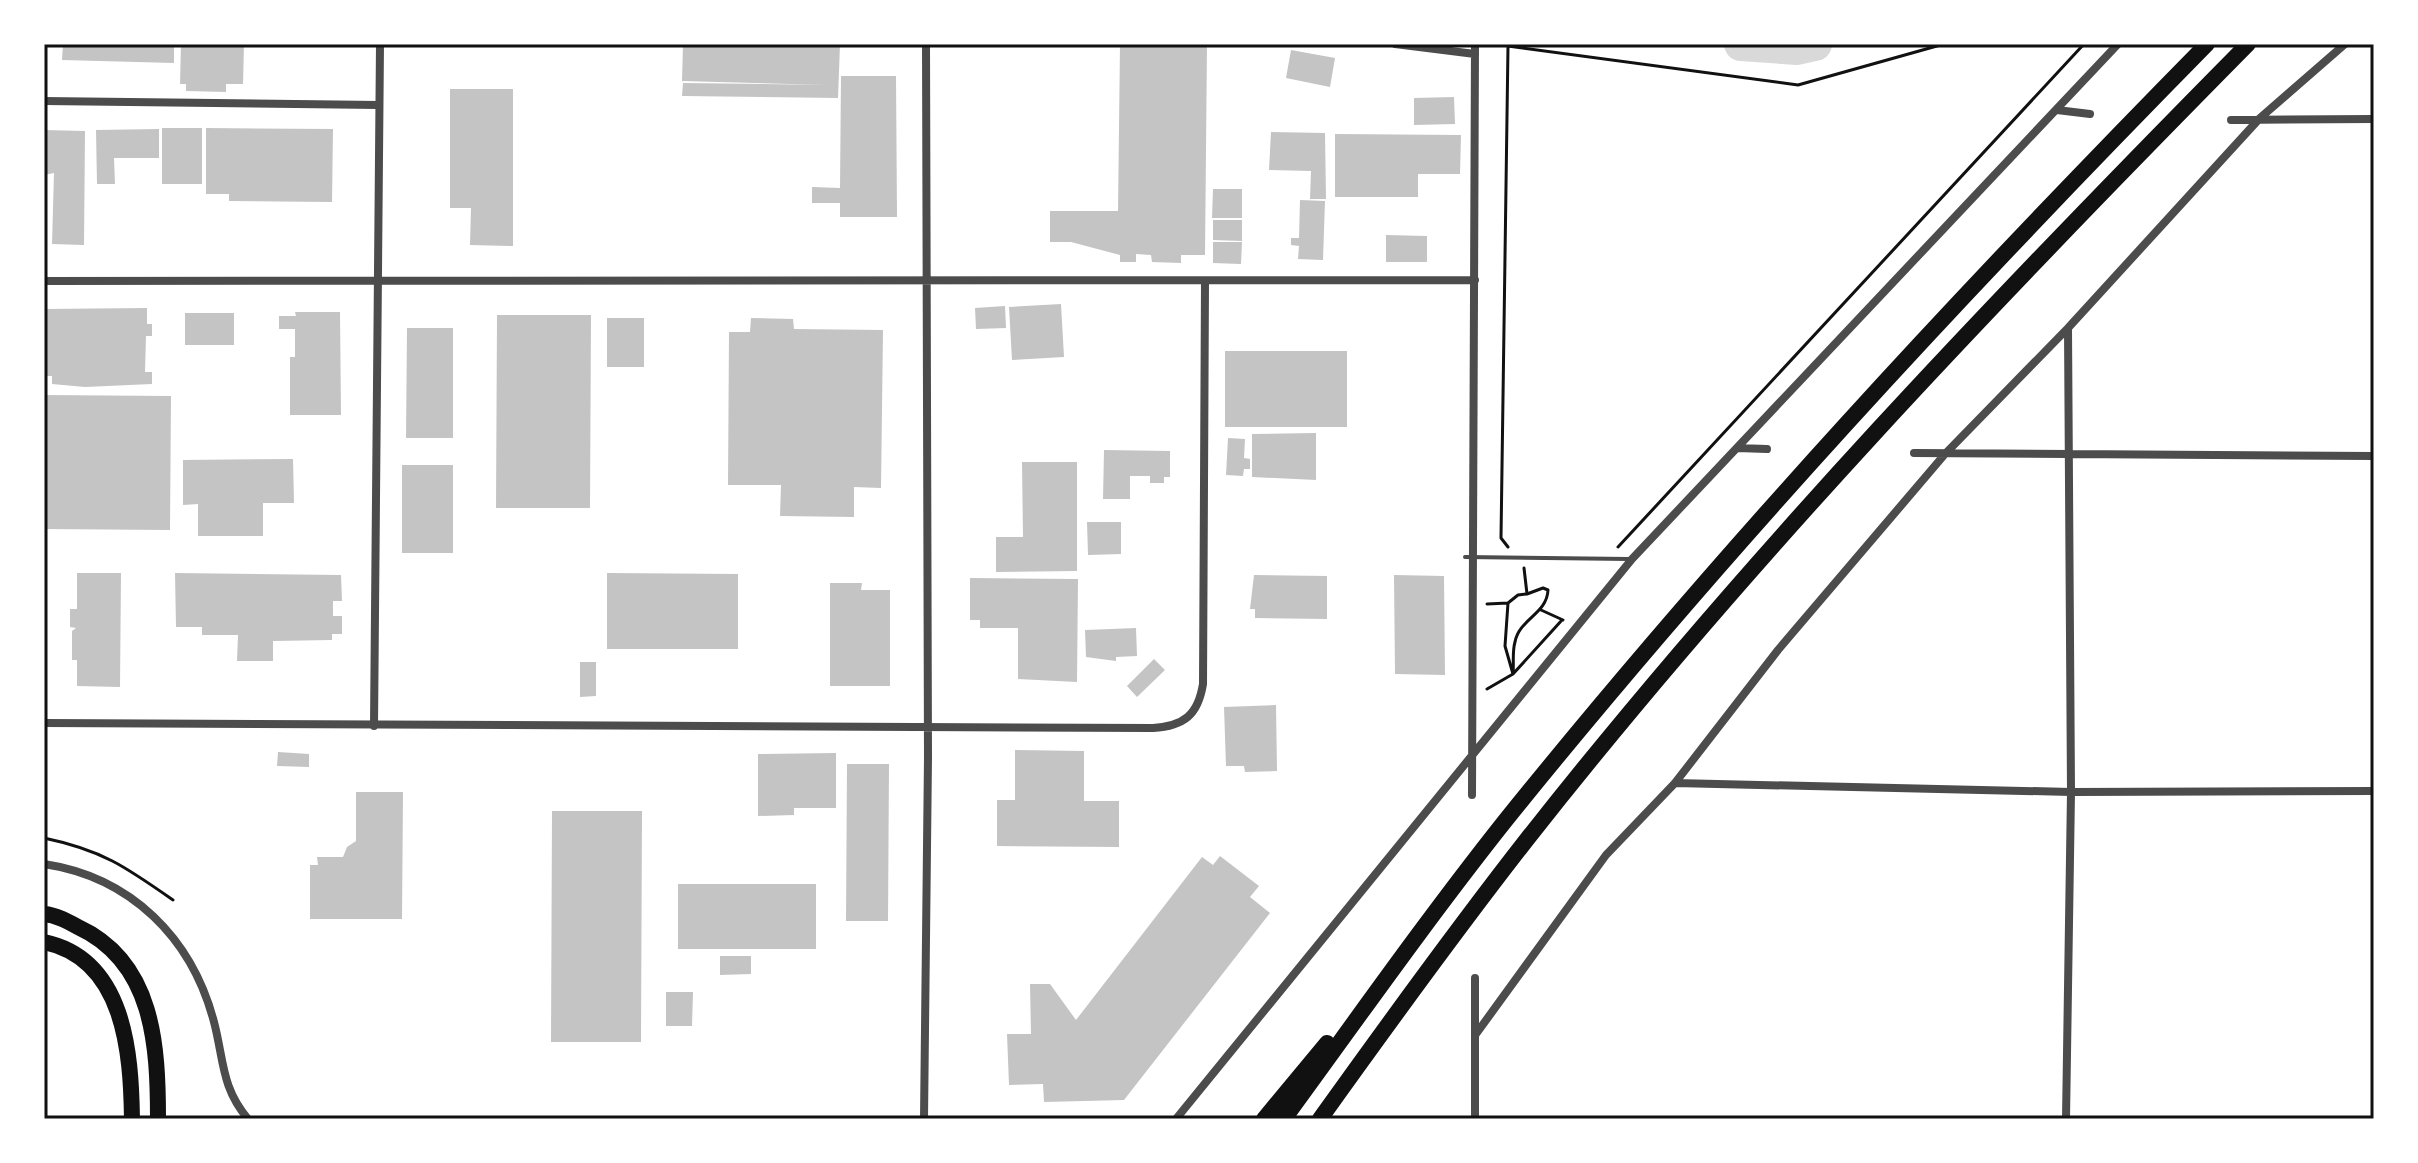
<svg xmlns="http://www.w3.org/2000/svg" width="2418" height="1163" font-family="Rubik,sans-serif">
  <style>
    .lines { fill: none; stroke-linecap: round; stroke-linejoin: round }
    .river { stroke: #d9d9d9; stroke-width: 34 }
    .building { fill: #c4c4c4 }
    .path { stroke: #111; stroke-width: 3 }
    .service { stroke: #4c4c4c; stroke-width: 4 }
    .minor { stroke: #4c4c4c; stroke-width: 8 }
    .motorway { stroke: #111; stroke-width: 16 }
    .neatline { fill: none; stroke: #111; stroke-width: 3 }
  </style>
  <rect width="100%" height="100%" fill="#fff"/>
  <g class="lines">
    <path class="river" d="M1741 44 1797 48 1815 44"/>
  </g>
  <path class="building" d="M63 44H174V63L62 60Z
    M181 44H244L243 84H226V92L186 91V84H180Z
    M683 44H840L838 98 682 96 683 83 829 85 682 81Z
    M1120 44H1207L1205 255H1181V263L1152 262 1151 255 1136 254V262H1120V255L1071 242H1050V211H1118Z
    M1291 50 1335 58 1330 87 1286 78Z
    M841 76H896L897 217H840V203H812V187L840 188Z
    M450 89H513V246L470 245 471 208H450Z
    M1454 97 1455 124 1414 125V98Z
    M162 128H202V184H162Z
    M206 128 333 129 332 202 229 201V194H206Z
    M159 129V158H114L115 184H97L96 130Z
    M44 130 85 131 84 245 52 244 54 173 44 175Z
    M1271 132 1325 133 1326 199H1310L1311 171 1269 170Z
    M1335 134 1461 135 1460 174H1418V197H1335Z
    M1213 189H1242V218H1212Z
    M1300 200 1325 201 1323 260 1298 259 1299 246 1291 245V238H1299Z
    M1213 220H1242V241L1213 240Z
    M1386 235 1427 236V262H1386Z
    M1213 242H1242L1241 264 1213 263Z
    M1061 304 1064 357 1012 360 1009 307Z
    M1005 306 1006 328 976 329 975 308Z
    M147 308V324H152V336H146L145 372H152V384L85 387 52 384V376H44V309Z
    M295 312H340L341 415H290V357H295V329H279V316H296Z
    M185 313H234V345H185Z
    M497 315H591L590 508H496Z
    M607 318H644V367H607Z
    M751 318 793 319 794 329 883 330 881 488 854 487V517L780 516 781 485H728L729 332H750Z
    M407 328H453V438H406Z
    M1225 351H1347V427H1225Z
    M44 395 171 396 170 530 44 529Z
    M1316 433V480L1252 477V434Z
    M1228 438 1245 439 1244 458 1250 459V469H1244L1243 476 1226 475Z
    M1104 450 1170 451V477H1164V483H1150V476H1130V499H1103Z
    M293 459 294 503H263V536H198V504L183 505V460Z
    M1022 462H1077V571L996 572V537H1023Z
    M402 465H453V553H402Z
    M1087 522H1121V554L1088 555Z
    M77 573H121L120 687 77 686V660H72V631L76 628 70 627V609H77Z
    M175 573 341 575 342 601H333V616H342V634H332V640L273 641V661H237L238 635H202V627H176Z
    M607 573 738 574V649H607Z
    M1254 575 1327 576V619L1255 618V609H1250Z
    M1394 575 1444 576 1445 675 1395 674Z
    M970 578 1078 579 1077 682 1018 679V628H980V620H970Z
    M830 583H862L861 590H890V686H830Z
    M1136 628 1137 656 1116 657V661L1086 657 1085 630Z
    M1154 659 1165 670 1137 697 1127 686Z
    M580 662H596V696L580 697Z
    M1276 705 1277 771 1245 772 1244 766H1226L1224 707Z
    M1015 750 1084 751V801H1119V847L997 846V800H1015Z
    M278 752 309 754V767L277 766Z
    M836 753V808H794V815L758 816V754Z
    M847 764H889L888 921H846Z
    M356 792H403L402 919H310V865H318L317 857H343L347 847 356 841Z
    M552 811H642L641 1042H551Z
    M1220 856 1259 886 1250 897 1270 913 1124 1100 1044 1102 1043 1084 1009 1085 1007 1034H1031L1030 984H1050L1076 1020 1202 857 1213 865Z
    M678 884H816V949H678Z
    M720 956H751V974L720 975Z
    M666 992H693L692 1026H666Z"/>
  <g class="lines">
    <path class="path" d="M1508 547 1501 538 1508 46 1798 85 1944 44
      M1618 547 2084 44
      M1527 594 1518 595 1508 603 1505 646 1513 674 1562 620
      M1487 604 1508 603
      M1541 610 1563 620
      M1487 689 1513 674C1514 664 1512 652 1515 642 1519 619 1547 614 1548 590L1543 588 1527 594 1524 568
      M44 838C102 850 126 867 173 900"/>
    <path class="service" d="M1465 557 1629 559"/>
    <path class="minor" d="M1395 44 1475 54
      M44 101 378 105
      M2057 110 2090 114
      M2231 120 2374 119
      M44 281 1475 280
      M1737 448 1767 449
      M1914 453 2374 456
      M44 723 1153 728C1184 726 1198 715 1203 684L1205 282
      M374 726 380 44
      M1675 783 2071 792 2374 791
      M1472 795 1475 44
      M44 864C131 877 192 938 214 1022 224 1060 221 1087 248 1119
      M1475 978V1119
      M1476 1034 1606 855 1675 783 1778 650 1945 454 2068 328 2260 118 2345 44
      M924 1119 928 757 926 44
      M1176 1119 1632 559 2118 44
      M2066 1119 2071 792 2068 329"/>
    <path class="motorway" d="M44 914C56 915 67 921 78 927 154 962 158 1046 158 1119
      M44 942C125 959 131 1053 132 1119
      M1264 1119 1327 1043
      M1284 1119C1357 1019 1428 918 1505 821 1724 549 1962 293 2207 44
      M1320 1119C1388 1024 1456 930 1528 838 1749 557 1998 297 2248 44"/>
  </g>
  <rect width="2418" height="1163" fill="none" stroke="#ffffff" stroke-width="92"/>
  <rect x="46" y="46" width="2326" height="1071" class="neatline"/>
</svg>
